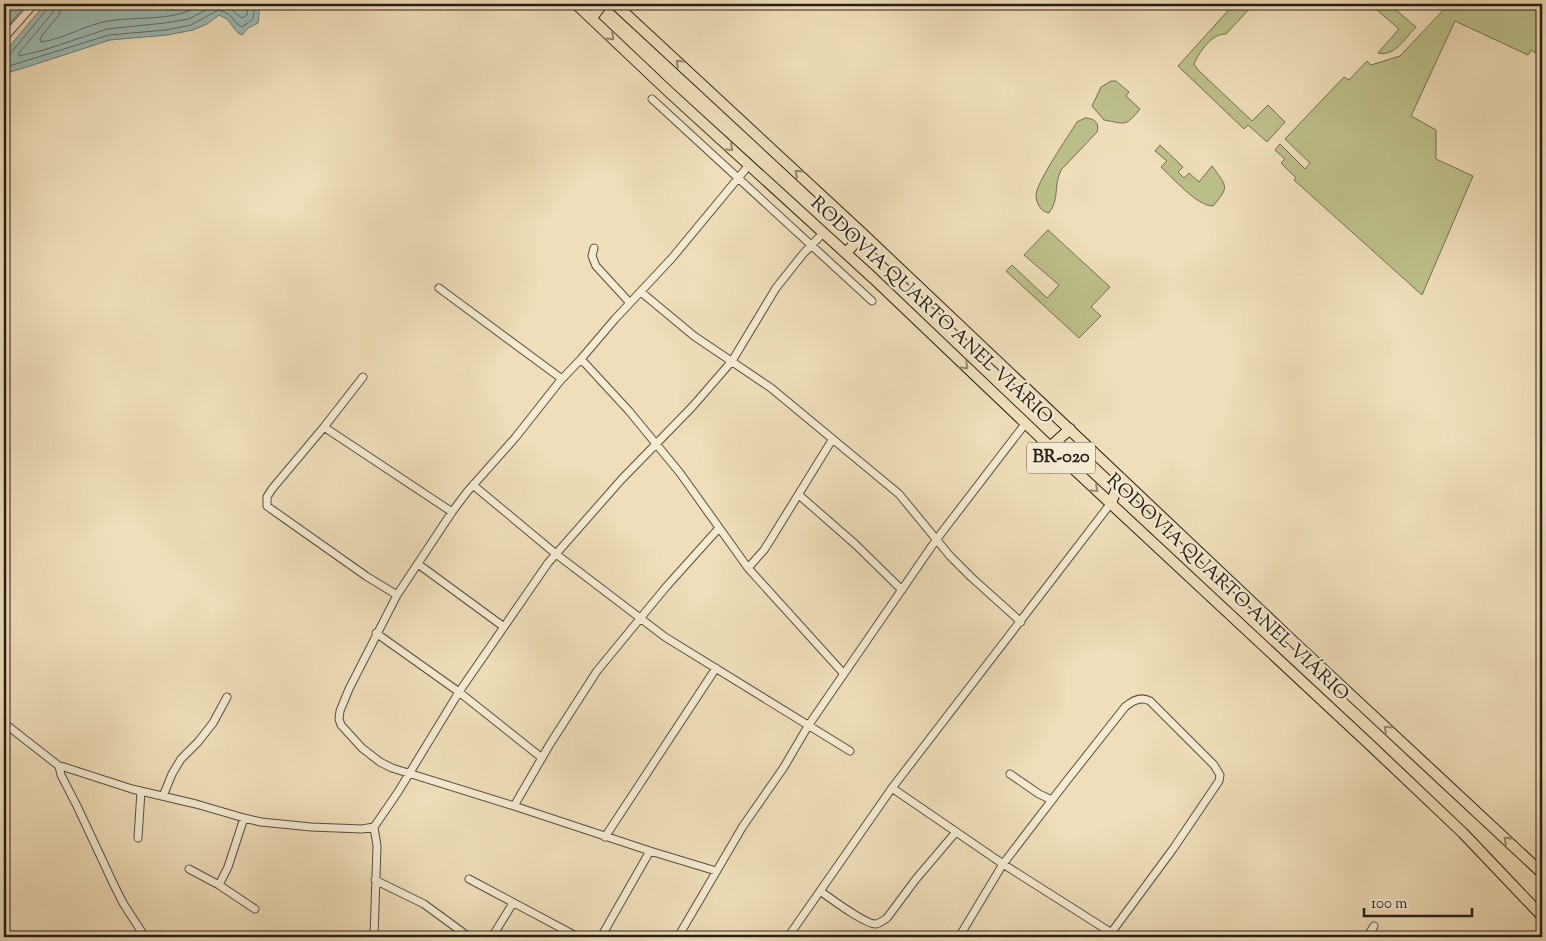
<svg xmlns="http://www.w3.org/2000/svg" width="1546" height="941" font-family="'Sorts Mill Goudy',serif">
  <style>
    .green { fill: #bdc08c; stroke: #726e50 }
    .water { fill: #9cbbb6; stroke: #6d7c76 }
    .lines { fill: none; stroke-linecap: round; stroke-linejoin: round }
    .shore { stroke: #616c66; stroke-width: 1 }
    .minor-casing { stroke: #584d3e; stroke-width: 9 }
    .highway-casing { stroke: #261d15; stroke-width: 12 }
    .minor { stroke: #f5ead2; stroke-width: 7 }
    .highway { stroke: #efdeb9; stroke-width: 10 }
    .oneway { stroke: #95876f }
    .labels { text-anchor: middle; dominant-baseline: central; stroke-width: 4.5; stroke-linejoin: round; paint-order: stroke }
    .shield { fill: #f5ead2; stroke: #645a4e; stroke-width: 1 }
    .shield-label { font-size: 18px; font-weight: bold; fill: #261d15 }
    .street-label { font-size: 19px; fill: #261d15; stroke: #f5ead2 }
  </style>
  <rect width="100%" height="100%" fill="#efdeb9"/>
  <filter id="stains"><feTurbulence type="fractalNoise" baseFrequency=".004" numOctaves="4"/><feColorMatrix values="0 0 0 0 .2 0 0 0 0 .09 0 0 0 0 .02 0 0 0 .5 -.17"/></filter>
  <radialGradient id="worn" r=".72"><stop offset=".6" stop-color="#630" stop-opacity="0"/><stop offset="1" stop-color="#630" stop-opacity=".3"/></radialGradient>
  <path class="green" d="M1234 4H1249L1252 6 1226 34C1212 33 1199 52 1194 64L1198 70 1252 121 1268 105 1285 122 1267 142 1248 125 1244 129 1178 66Z
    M1370 4H1389L1416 27C1405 38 1395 57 1378 53L1399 29Z
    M1449 4H1542V57L1531 50 1528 55 1455 21 1411 116 1436 130V159L1473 176 1422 295 1294 180 1296 178 1281 163 1285 159 1275 150 1280 144 1305 169 1310 163 1285 139 1344 77 1349 80 1367 61 1371 65 1400 56Z
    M1111 81H1116L1129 92 1126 96 1140 109C1125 127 1127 124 1104 120L1092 106 1101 87Z
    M1085 118C1094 118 1100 123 1097 132L1061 170C1053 187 1060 198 1049 213 1041 212 1036 203 1036 195 1036 183 1069 135 1077 122Z
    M1160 145 1183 167 1178 172 1184 178 1189 173 1199 182 1212 166C1227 187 1230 186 1213 206 1197 206 1173 178 1161 167L1167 161 1155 151Z
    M1048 230 1110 287 1091 307 1101 316 1079 338 1006 271 1012 265 1047 298 1059 285 1024 255Z"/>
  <path class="water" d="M4 4H26L4 31Z
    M45 4H260L258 23 248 28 242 35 238 33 227 19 219 15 207 24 193 30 167 35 110 40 27 67 10 72 4 71V53Z"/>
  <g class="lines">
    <path class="shore" d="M55 4 53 12 19 53V56L44 50 107 29 165 23 189 19 217 4C230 5 233 12 242 18L247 15 248 4
      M62 4 59 15 40 38 41 42C64 39 85 25 108 21 139 16 176 22 202 4
      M4 56 10 54 47 9 48 4
      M4 67 9 66 109 35 166 30 191 25 218 10C233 13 231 21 242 27L253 19 255 4"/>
    <g class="minor-casing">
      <path id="minor" d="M4 38 34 4
        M652 99 872 301
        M594 248 592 256 596 266 630 303
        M439 288 562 379
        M641 292 694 336 771 388 899 494 950 556 971 577 1021 622
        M581 359 629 411 680 473 748 568 844 674
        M363 377 324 427 272 489 267 497V506L271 509 366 576 397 595
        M324 427 452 512
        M473 485 556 554 665 637 850 751
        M799 495 855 544 902 590
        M418 564 504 627
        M748 568 764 550 771 539 832 440
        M376 633 459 692 542 758
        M4 723 59 766 61 775 77 806 114 885 123 903 145 937
        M59 766 64 767 132 789 196 804 244 818 261 822 311 827 362 829 374 827 398 792 459 692 548 563 621 480 693 406 732 361 776 288 803 254 824 232
        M1010 774 1039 794 1052 800
        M892 788 1003 864 1118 937
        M163 796 172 774 181 759 198 742 213 723 227 697
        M514 806 550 744 597 671 666 587 719 528
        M605 837 716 668
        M138 838 141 791
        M189 869 219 885 255 909
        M716 871 650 851 514 806 392 768 380 762 362 748 341 725 339 719 340 711 349 689 397 595 452 512 467 492 515 438 560 381 581 359 615 319 672 258 749 165
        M469 879 578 937
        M375 880 424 904 469 937
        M219 885 228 867 244 818
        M820 891C830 898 866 925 876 924 880 923 884 920 887 918L916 879 956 832
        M374 937 377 846 374 827
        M492 937 513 903
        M601 937 650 851
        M678 937 743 826 784 767 808 726 936 540 1025 424
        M788 937 892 788 1111 503
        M959 937 1003 864 1065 783 1125 707C1133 700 1141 696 1150 701L1214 765 1220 775 1219 781 1173 849 1111 933
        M1367 937 1374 926"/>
    </g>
    <g class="highway-casing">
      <path id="highway" d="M576 4 670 93 873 278 1064 460 1367 742 1463 833 1542 916
        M615 4 863 234 1295 643 1542 873
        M592 18 602 4
        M846 253 863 234
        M1050 447 1070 429
        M1111 503 1121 478"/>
    </g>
    <use href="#minor" class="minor"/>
    <use href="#highway" class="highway"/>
  </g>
  <defs><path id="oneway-chevron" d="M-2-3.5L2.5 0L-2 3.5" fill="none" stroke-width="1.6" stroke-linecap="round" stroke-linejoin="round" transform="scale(1.25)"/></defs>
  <g class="oneway">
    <use href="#oneway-chevron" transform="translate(611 37) rotate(44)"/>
    <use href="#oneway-chevron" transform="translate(679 63) rotate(-137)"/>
    <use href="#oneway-chevron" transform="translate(730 148) rotate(42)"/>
    <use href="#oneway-chevron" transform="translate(798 173) rotate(-137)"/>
    <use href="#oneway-chevron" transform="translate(965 366) rotate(44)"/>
    <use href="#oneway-chevron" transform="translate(1095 489) rotate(42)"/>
    <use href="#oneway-chevron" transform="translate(1387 729) rotate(-137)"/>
    <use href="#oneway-chevron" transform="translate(1507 840) rotate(-137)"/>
  </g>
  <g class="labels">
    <rect class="shield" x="1027" y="442.5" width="68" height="31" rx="4"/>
    <g class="shield-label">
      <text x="1061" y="458">BR-020</text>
    </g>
    <g class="street-label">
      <text transform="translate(931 311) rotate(43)">RODOVIA QUARTO ANEL VIÁRIO</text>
      <text transform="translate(1227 588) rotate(43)">RODOVIA QUARTO ANEL VIÁRIO</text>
    </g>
  </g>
  <rect width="1546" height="941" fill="none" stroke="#efdeb9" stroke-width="20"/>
  <rect x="5" y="5" width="1536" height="931" fill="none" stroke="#261d15" stroke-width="2.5"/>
  <rect x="10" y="10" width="1526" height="921" fill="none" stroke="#261d15"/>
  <path d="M1364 908v8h108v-8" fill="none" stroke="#261d15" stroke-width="2.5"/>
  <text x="1371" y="908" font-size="15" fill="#261d15" stroke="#f5ead2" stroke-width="4" paint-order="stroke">100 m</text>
  <rect width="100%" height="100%" filter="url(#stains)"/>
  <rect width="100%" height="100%" fill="url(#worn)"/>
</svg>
